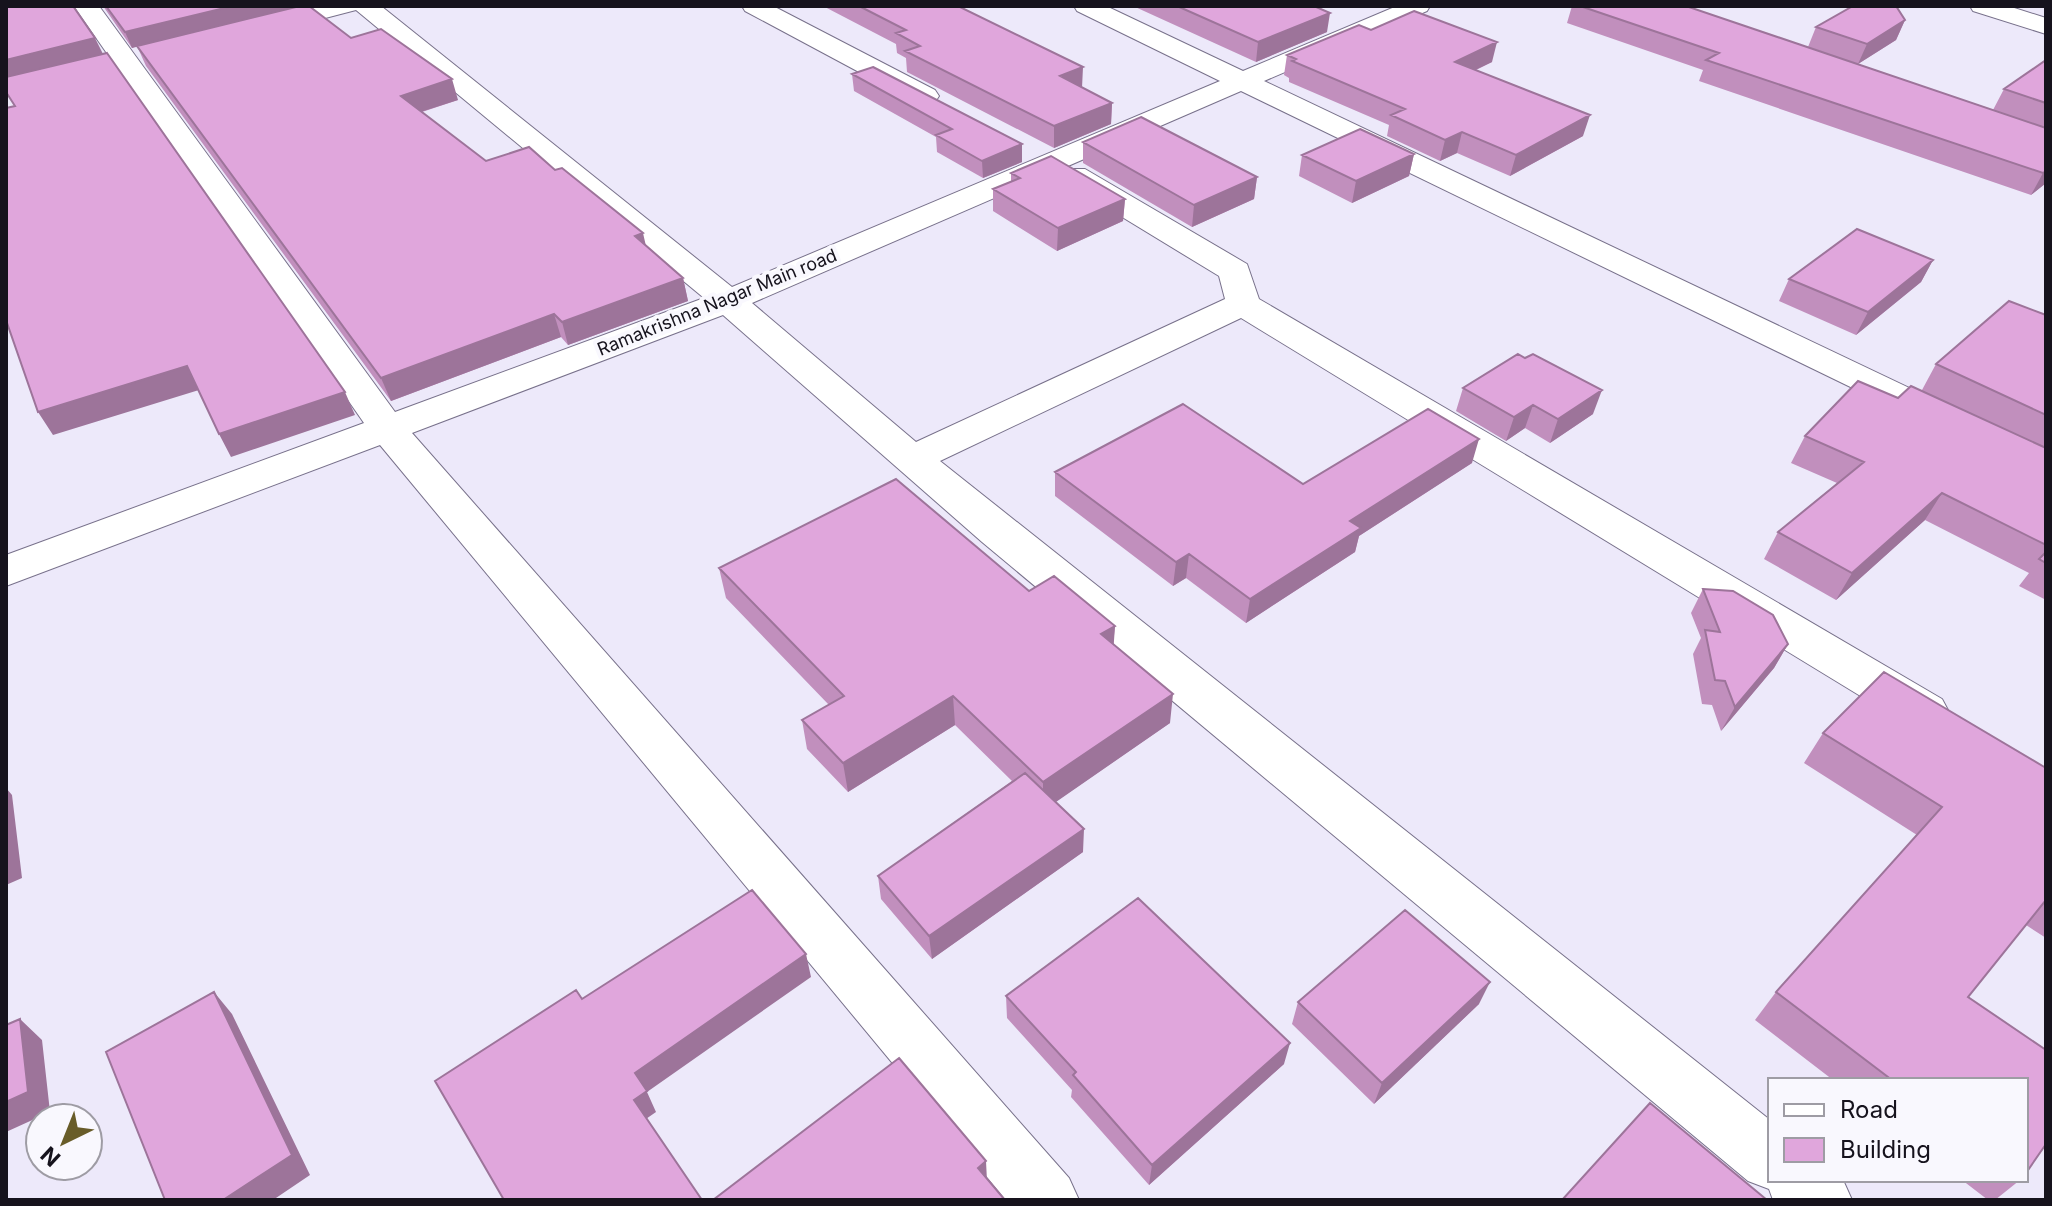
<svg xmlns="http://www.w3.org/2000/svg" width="2052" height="1206" font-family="Inter,sans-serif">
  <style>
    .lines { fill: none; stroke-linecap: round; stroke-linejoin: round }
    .minor-casing { stroke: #78718b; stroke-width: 2 }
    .minor { fill: #fff; fill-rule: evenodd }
    .wall { fill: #c18fbd }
    .shaded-wall { fill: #9d749a }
    .building { fill: #e0a6dc; stroke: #9d749a; stroke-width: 2 }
    .labels { text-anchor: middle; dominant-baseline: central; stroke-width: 8; stroke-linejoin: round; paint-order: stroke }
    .far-street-label { font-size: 18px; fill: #16131d; stroke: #f9f8fe }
  </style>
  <rect width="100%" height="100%" fill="#ede9fa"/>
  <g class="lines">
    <g class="minor-casing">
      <path id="minor" d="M74 6H99L395 412 704 298 356 10 260 35 247 27 251 22 316 6H381L732 287 1220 81 1077 11 1074 6H1106L1243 71 1397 6H1430L1427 11 1264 81 2046 453V482L1241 91 752 303 916 442 1225 299 1219 276 1063 181 1059 175 1063 169H1085L1247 264 1259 299 1942 699 1949 712 1942 725 1925 730 1908 725 1241 318 940 461 1770 1120V1180H1843L1852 1200H1773L1769 1189 1748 1181 982 542 723 315 412 433 1069 1178 1079 1200H1006L380 445 6 586V555L364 423Z
        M742 6H773L935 90 939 96 935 102H915L745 11Z
        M1970 6H2008L2046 18V34L1973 11Z"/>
    </g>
    <use href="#minor" class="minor"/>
  </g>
  <path class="wall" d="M103 6H293V8L351 38 458 100 422 112 486 161 555 170 683 278 688 301 568 345 561 337 391 401 146 66 137 46 132 48Z
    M823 6H958L1082 88 1112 103 1111 124 1054 148 907 72 906 58 897 53 896 44Z
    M1133 6H1314L1327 32 1256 62Z
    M1572 6H1686L1993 110 2004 89 2046 60V183L2031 195 1699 81 1703 70 1567 23Z
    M1905 20 1896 40 1858 64 1808 47 1816 27Z
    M1371 30 1492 62 1476 70 1583 136 1510 176 1457 153 1440 161 1387 136 1389 125 1289 82V78L1284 75 1287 55Z
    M852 74 1022 144V162L983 178 937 152 936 137 854 91Z
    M1083 142 1257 177 1254 199 1192 227 1083 163Z
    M1414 154 1409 176 1352 203 1299 176 1302 155Z
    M1011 173 1125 199 1123 221 1057 251 993 211V189L1011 182Z
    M1933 260 1921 282 1856 335 1779 301 1789 279Z
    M2046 315V600L2019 586 2029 573 1925 520 1836 600 1764 559 1778 532 1837 483 1791 463 1805 436 1922 390 1936 364Z
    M1463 388 1593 414 1550 443 1525 428 1506 441 1456 411Z
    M1472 463 1359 536 1355 552 1246 623 1186 578 1173 586 1055 496V472L1303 484Z
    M719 568 1029 591 1115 626 1113 645 1170 723 1055 802 1083 852 932 959 881 899 878 876 1012 781 955 725 848 792 807 749 802 720 829 705 726 598Z
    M1703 589 1788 644 1774 668 1721 731 1712 705 1702 704 1693 654 1701 638 1691 613Z
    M1823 733 2046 768V938L2026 925 1968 997 2026 1080H1833L1755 1020 1776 992 1917 835 1804 763Z
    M1006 996 1284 1064 1149 1185 1071 1097 1072 1090 1007 1018Z
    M1298 1002 1479 1004 1374 1104 1292 1024Z
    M1962 1180H2020L1995 1200H1988Z"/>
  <path class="shaded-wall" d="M233 6H293L294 8 132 48 125 32Z
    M1330 13 1327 32 1256 62 1258 42Z
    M1905 20 1896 40 1858 64 1867 44Z
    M95 38 103 54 6 78V60Z
    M1497 42 1492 62 1450 82 1455 62Z
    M1083 67 1082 88 1060 76Z
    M452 79 458 100 408 116 401 96Z
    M1112 103 1111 124 1054 148V126Z
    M1590 115 1583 136 1510 176 1516 155Z
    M1462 132 1457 153 1440 161 1445 140Z
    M1022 144V162L983 178 982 161Z
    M1414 154 1409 176 1352 203 1356 181Z
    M2046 171V183L2031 195 2043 173Z
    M1257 177 1254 199 1192 227 1194 205Z
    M1125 199 1123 221 1057 251 1058 228Z
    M643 233 648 255 635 236Z
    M1933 260 1921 282 1856 335 1868 312Z
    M683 278 688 301 568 345 562 322Z
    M554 314 561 337 391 401 381 378Z
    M187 366 199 390 53 435 38 412Z
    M1602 390 1593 414 1550 443 1558 419Z
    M345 392 355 415 231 457 219 434Z
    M1533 405 1525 428 1506 441 1514 417Z
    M1479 439 1472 463 1359 536 1355 552 1246 623 1250 599 1350 521Z
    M1942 493 1925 520 1836 600 1852 573Z
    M1189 554 1186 578 1173 586 1176 562Z
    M1115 626 1113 655 1101 634Z
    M1788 644 1774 668 1721 731 1735 707Z
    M1173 694 1170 723 1043 811V782Z
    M953 696 955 725 848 792 843 763Z
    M6 788 12 795 22 878 6 885Z
    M1084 829 1083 852 932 959 929 936Z
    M806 954 811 977 647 1092 656 1112 643 1121 634 1100 635 1073Z
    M1490 982 1479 1004 1374 1104 1382 1083Z
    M214 992 232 1014 310 1175 273 1200H223Z
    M20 1019 42 1040 50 1112 6 1132V1102Z
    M1290 1043 1284 1064 1149 1185 1152 1165Z
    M986 1161 987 1181 978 1168Z"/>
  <path class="building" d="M6 6H73L95 38 6 60Z
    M106 6H233L125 32Z
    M300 6H309L351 38 381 29 452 79 401 96 486 161 529 147 555 170 562 168 643 233 635 236 683 278 562 322 554 314 381 378 137 46Z
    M859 6H958L1083 67 1060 76 1112 103 1054 126 905 51 920 46 896 33 906 30Z
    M1177 6H1314L1330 13 1258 42Z
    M1580 6H1686L2046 128V171L2043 173 1706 60 1719 53Z
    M1853 6H1896L1905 20 1867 44 1816 27Z
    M1414 11 1497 42 1455 62 1590 115 1516 155 1462 132 1445 140 1391 115 1405 109 1292 61 1296 59 1287 55 1359 25 1371 30Z
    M107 53 345 392 219 434 187 366 38 412 6 320V108L15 106 6 92V77Z
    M2046 60V103L2004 89Z
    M873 67 1022 144 982 161 936 135 952 129 852 74Z
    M1141 117 1257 177 1194 205 1083 142Z
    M1360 129 1414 154 1356 181 1302 155Z
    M1051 156 1125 199 1058 228 993 189 1020 178 1011 173Z
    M1857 229 1933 260 1868 312 1789 279Z
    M2009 301 2046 315V415L1936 364Z
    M1518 354 1525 358 1533 354 1602 390 1558 419 1533 405 1514 417 1463 388Z
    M1858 381 1898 398 1911 386 2046 448V545L1942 493 1852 573 1778 532 1864 462 1805 436Z
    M1183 404 1303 484 1428 409 1479 439 1350 521 1361 528 1250 599 1189 554 1176 562 1055 472Z
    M896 479 1029 591 1054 576 1115 626 1101 634 1173 694 1043 782 953 696 843 763 802 720 844 696 719 568Z
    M2046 552V563L2039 559Z
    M1703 589 1733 591 1773 615 1788 644 1735 707 1725 681 1715 680 1705 630 1720 632Z
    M1884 672 2046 768V900L1968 997 2046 1050V1144L2026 1173V1080H1892L1776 992 1942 807 1823 733Z
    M1025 773 1084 829 929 936 878 876Z
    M752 890 806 954 635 1073 647 1091 634 1100 702 1200H504L435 1081 576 990 582 999Z
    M1138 898 1290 1043 1152 1165 1073 1075 1076 1072 1006 996Z
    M1405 910 1490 982 1382 1083 1298 1002Z
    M214 992 292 1155 223 1200H165L106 1052Z
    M20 1019 28 1092 6 1102V1025Z
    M899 1058 986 1161 978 1168 1005 1200H713Z
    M1650 1103 1767 1200H1562Z"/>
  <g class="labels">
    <g class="far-street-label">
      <text transform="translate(717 302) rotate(-22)">Ramakrishna Nagar Main road</text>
    </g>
  </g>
  <rect width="2052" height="1206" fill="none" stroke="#16131d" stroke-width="16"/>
  <rect x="1768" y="1078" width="260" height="104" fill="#f9f8fe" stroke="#9e9ca4" stroke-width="2"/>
  <rect x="1784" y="1104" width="40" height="12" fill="#ffffff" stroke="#9e9ca4" stroke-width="2"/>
  <text x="1840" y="1118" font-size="24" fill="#16131d">Road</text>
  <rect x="1784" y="1138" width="40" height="24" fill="#e0a6dc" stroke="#9e9ca4" stroke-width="2"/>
  <text x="1840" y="1158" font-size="24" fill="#16131d">Building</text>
  <g transform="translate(64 1142) rotate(223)"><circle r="38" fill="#f9f8fe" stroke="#9e9ca4" stroke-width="2"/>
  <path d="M0-6L14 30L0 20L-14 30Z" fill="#685c29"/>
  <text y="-12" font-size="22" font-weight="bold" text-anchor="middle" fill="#16131d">N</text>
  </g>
</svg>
